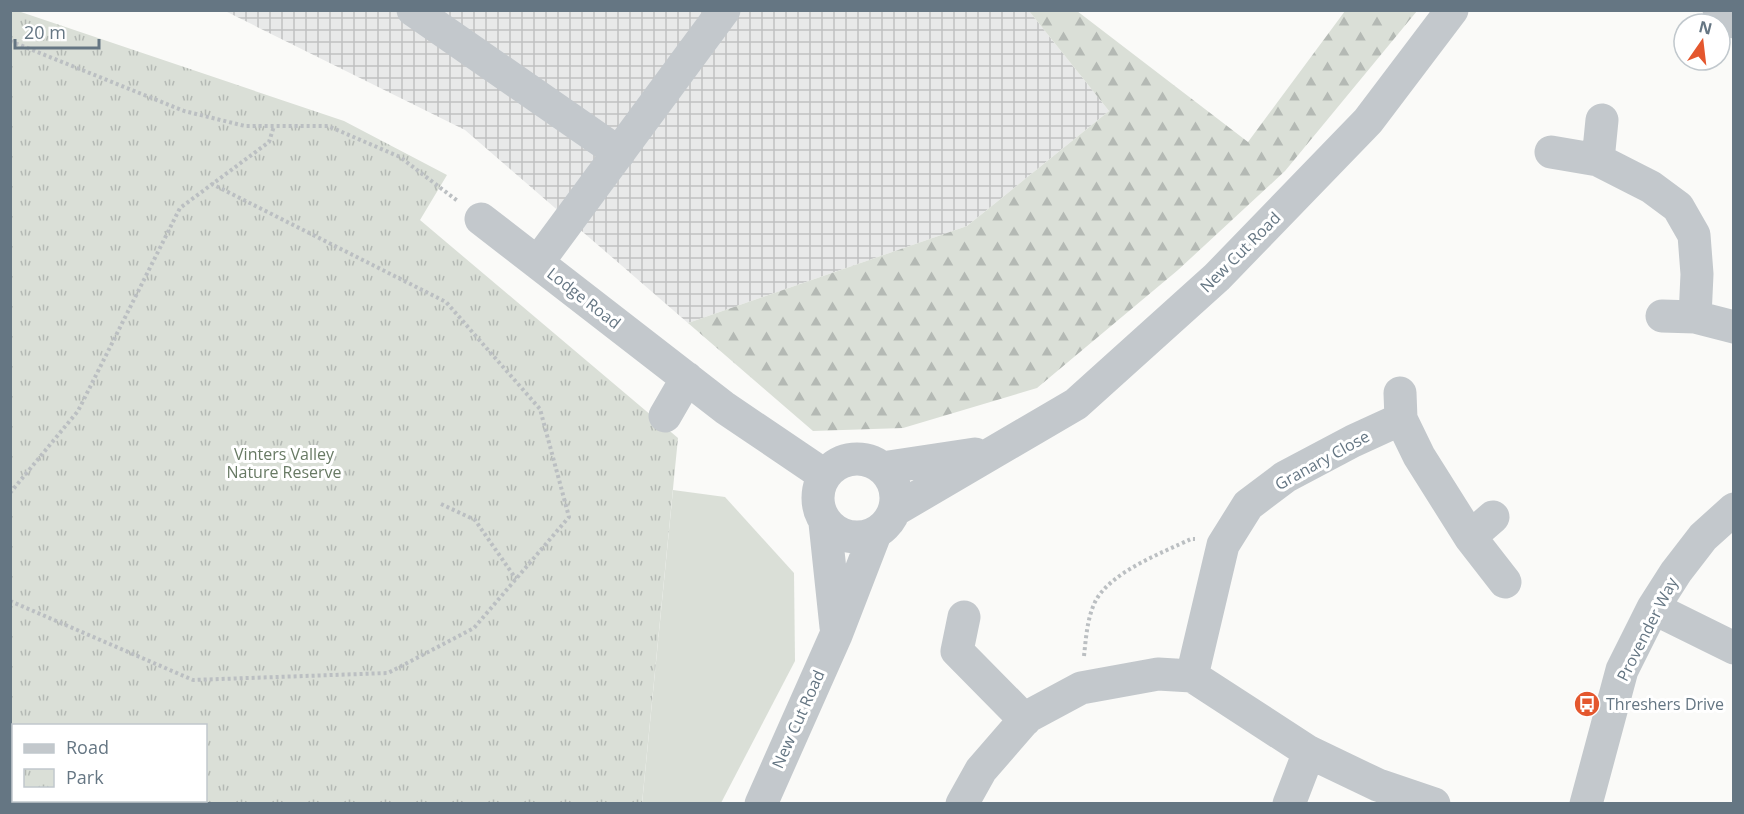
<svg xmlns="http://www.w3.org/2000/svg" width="1744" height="814" font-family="'Open Sans',sans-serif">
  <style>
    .industrial { fill: url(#industrial-grid) }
    .green { fill: #dadfd7 }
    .forest { fill: url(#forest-firs) }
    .park { fill: url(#park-tufts); fill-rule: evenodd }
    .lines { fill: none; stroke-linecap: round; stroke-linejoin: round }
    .path { stroke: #bbbfc2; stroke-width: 4; stroke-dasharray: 3 3; stroke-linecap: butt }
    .minor { stroke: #c3c8cc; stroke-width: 33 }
    .labels { text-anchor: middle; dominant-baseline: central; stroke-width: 6; stroke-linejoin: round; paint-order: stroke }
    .street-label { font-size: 16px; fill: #657683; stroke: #fff }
    .park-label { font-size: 16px; fill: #687a64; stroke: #fff }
    .poi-label { font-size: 16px; fill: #657683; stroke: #fff; text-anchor: start }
  </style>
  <defs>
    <pattern id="industrial-grid" width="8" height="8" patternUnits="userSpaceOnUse" patternTransform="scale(1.5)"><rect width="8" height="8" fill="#e8e9e9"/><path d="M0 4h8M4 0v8" fill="none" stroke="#c0c1c2"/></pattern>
    <pattern id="forest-firs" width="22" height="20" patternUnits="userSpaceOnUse" patternTransform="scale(1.5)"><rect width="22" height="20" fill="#dadfd7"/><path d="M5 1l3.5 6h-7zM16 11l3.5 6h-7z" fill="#b4b9b4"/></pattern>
    <pattern id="park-tufts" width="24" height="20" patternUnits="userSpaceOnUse" patternTransform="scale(1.5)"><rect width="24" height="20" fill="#dadfd7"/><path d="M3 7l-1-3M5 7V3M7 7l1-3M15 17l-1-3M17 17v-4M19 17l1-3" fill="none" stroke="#b4b9b4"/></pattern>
  </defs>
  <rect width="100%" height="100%" fill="#fafaf8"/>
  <path class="industrial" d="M225 11H1029L1109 111 967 226 688 323 465 130Z"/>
  <path class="green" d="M673 490 725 497 794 573 795 661 721 803 642 804Z"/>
  <path class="forest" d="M1029 11H1077L1248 142 1345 11H1417L1285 171 1178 270 1037 388 903 428 813 431 688 323 967 226 1109 111Z"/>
  <path class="park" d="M10 11H18L344 121 447 175 420 220 678 438 642 803H11ZM14 726H206V800H14Z"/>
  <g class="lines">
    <path class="path" d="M10 41 184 111 245 126H328L400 157 459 202
      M10 493 78 411 180 208 269 142 274 126
      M441 504 475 520 516 579
      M10 601 193 680 388 673 474 628 569 517 540 409 446 302 212 184
      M1084 656C1086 638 1087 619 1095 602 1110 572 1162 553 1191 539H1195"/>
    <path class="minor" d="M413 10 619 153
      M1719 10 1734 22
      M1551 152 1598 160 1651 187 1678 207 1694 235 1697 274 1695 317
      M1598 160 1602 120
      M481 219 725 408 824 475
      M538 262 724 10
      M1662 316 1695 317 1734 327
      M1400 393 1401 419 1419 456 1470 537 1505 582
      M665 416 687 378
      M818 498a39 39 0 1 1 78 0a39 39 0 1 1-78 0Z
      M882 468 975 454
      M895 510 1076 404 1217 277 1368 121 1452 10
      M825 523 836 627
      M1470 537 1493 517
      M1653 608 1734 648
      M964 617 957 651 1025 720
      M1192 676 1223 545 1248 505 1285 477 1353 441 1401 419
      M761 804 836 635 875 534
      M962 804 981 770 1027 717 1081 688 1158 674 1192 676 1309 752 1378 785 1434 804
      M1289 804 1309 752
      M1586 804 1622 670 1653 608 1676 572 1703 537 1734 509"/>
  </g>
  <defs>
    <g id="bus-disc" transform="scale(1.35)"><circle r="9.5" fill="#e4572e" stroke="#fff"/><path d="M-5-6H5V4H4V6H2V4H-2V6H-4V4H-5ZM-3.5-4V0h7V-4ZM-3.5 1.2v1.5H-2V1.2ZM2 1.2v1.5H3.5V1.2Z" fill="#fff"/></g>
  </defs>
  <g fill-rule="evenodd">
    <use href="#bus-disc" x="1587" y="704"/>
  </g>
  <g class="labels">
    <g class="street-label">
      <text transform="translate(1240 252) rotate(-45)">New Cut Road</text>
      <text transform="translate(584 298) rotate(38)">Lodge Road</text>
      <text transform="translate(1322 460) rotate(-29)">Granary Close</text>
      <text transform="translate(1647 629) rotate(-63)">Provender Way</text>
      <text transform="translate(798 719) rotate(-66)">New Cut Road</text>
    </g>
    <g class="park-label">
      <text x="284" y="454">Vinters Valley<tspan x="284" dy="18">Nature Reserve</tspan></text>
    </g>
    <g class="poi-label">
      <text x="1606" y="704">Threshers Drive</text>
    </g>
  </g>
  <rect width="1744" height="814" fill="none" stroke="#657683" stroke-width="24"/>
  <rect x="12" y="724" width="195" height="78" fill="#ffffff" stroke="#c1c8cd" stroke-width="1.5"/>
  <rect x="24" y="744" width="30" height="9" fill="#c3c8cc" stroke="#c1c8cd" stroke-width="1.5"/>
  <text x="66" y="754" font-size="18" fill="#657683">Road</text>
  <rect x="24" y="769" width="30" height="18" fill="url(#park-tufts)" stroke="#c1c8cd" stroke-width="1.5"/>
  <text x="66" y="784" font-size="18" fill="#657683">Park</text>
  <g transform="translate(1702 42) rotate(14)"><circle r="28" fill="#ffffff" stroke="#c1c8cd" stroke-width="1.5"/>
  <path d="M0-4.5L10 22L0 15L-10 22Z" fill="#e4572e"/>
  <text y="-9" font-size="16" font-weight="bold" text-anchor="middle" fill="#657683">N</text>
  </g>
  <path d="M15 39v9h84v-9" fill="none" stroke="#657683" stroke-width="3"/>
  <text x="24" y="39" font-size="18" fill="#657683" stroke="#ffffff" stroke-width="4.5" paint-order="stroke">20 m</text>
</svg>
